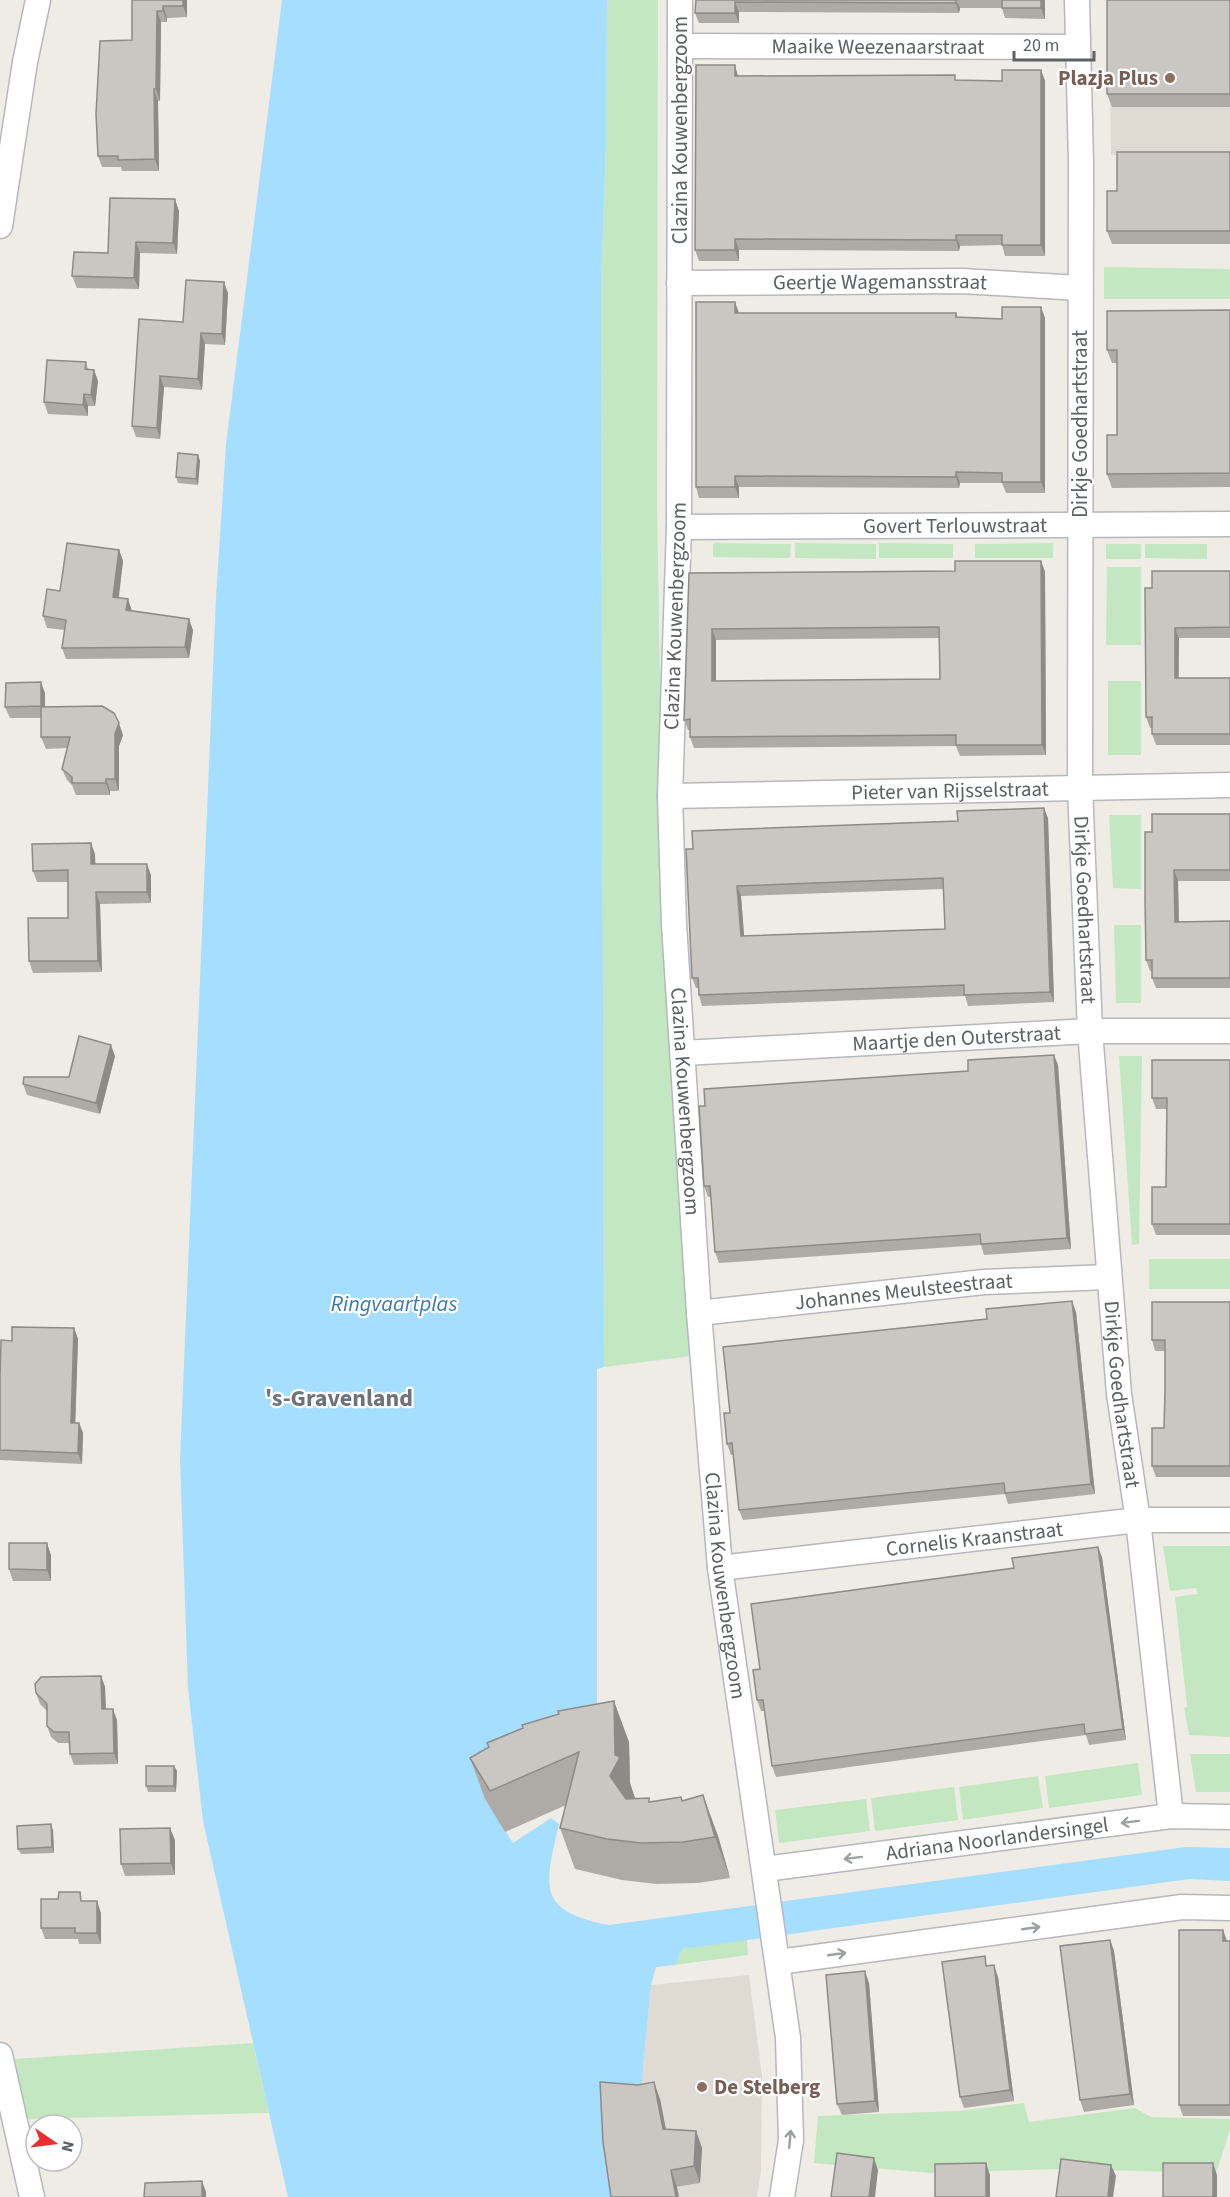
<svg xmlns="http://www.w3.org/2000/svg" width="1230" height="2197" font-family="'Source Sans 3',sans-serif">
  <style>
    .education { fill: #dfdbd3 }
    .green { fill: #c3e7c1 }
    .water { fill: #a5deff }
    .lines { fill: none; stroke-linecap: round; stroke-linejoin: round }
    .street-casing { stroke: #b5b8bc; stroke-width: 27 }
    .street { stroke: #fff; stroke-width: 24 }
    .wall { fill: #aeaba7; fill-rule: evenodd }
    .shaded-wall { fill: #8d8b88 }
    .building { fill: #cac7c2; stroke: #8d8b88; stroke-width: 1.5; fill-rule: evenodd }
    .oneway { stroke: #9da0a3 }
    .education-dot { fill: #8d6e63; stroke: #fff; stroke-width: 2 }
    .labels { text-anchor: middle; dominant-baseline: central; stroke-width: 4.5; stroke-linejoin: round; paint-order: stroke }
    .street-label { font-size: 21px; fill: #5c6166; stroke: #fff }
    .education-label { font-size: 21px; font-weight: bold; fill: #785e54; stroke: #fff; text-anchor: end }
    .water-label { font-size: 22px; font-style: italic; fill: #3c7aac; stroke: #fff }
    .quarter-label { font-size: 24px; font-weight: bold; fill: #6d7378; stroke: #fff }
  </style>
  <rect width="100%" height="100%" fill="#efece5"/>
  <path class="education" d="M1109 0H1230V157L1111 155Z
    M749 1975 762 2076 761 2172 757 2197H614L640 2101 651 1985Z"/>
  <path class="green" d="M607 0H658L657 505 662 794 692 1356 604 1367 601 291 606 140Z
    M1104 267 1230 269V299H1104Z
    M713 543 791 544 790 558 713 557Z
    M795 543 876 544V559L795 558Z
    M879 543 953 544V558H879Z
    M1053 543V558H975V544Z
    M1106 544H1141V559H1106Z
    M1145 544H1207V559L1145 558Z
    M1107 567H1141V645H1106Z
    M1108 681H1141V755H1108Z
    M1109 815H1141V889L1113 888Z
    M1114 925H1141V1003H1116Z
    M1119 1056H1142L1139 1244 1132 1245Z
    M1149 1259H1230V1289H1149Z
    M1163 1546H1230V1737L1189 1735 1184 1708 1187 1706 1175 1597 1197 1594 1196 1588 1170 1591Z
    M1190 1754H1230V1792H1196Z
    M1138 1763 1142 1795 1049 1808 1045 1776Z
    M1038 1776 1043 1808 963 1820 959 1787Z
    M954 1787 958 1820 875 1831 871 1798Z
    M866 1799 870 1831 779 1843 775 1810Z
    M747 1939 748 1955 675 1965 682 1949Z
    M253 2043 269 2113 28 2119 14 2059Z
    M1024 2103 1029 2122 1135 2108 1151 2117 1230 2119V2130L1216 2173 1060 2169 931 2173 814 2163 818 2116 959 2111Z"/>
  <path class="water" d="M282 0H607L606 140 601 291 604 1367 597 1369V1748L485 1799 513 1843 551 1818 559 1824C545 1885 535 1911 609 1925L1186 1847 1230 1848V1881L1189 1879 682 1949 675 1965 656 1967 651 1985 640 2101 614 2197H288L203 1821 188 1688 180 1459 216 597 226 445Z"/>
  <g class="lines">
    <g class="street-casing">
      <g id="street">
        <path id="s1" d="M680 0 679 527 670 796 674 924 699 1313 720 1568 788 2038 791 2140 782 2197"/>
        <path id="s2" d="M1077 0 1081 163 1080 787 1090 1031 1119 1394 1138 1520 1171 1816"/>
        <path id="s3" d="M680 46 1076 47"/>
        <path d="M0 226 25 62 38 0"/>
        <path id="s4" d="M679 283 962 281 1080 288"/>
        <path id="s5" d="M679 527 1230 524"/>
        <path id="s6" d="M670 796 1230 785"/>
        <path id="s7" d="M683 1053 1090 1031H1230"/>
        <path id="s8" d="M699 1313 984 1282 1108 1277"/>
        <path id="s9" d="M720 1568 1138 1520H1230"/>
        <path id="s10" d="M765 1869 1171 1816 1230 1817"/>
        <path d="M779 1962 1182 1907 1230 1908"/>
        <path d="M0 2055 32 2197"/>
      </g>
    </g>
    <use href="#street" class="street"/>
  </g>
  <path class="wall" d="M132 0H187V17L167 18V22H161L160 101H158L159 171H122L121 167H102L98 156 132 40Z
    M696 0H1045V19L1005 18 1002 8H960L959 13 739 12V23H699L695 13Z
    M1230 0V107H1112L1107 94Z
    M1041 70 1045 81V256H1005L1002 245 960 246 959 251 739 250V261H699L695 250 738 76 1002 81Z
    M1230 152V244H1112L1107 231 1117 191Z
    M179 211 177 254 140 253 139 289 77 288 72 276Z
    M228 293 225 345 205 344 202 390 164 387 160 439 136 437 132 426 183 322Z
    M1230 310V487L1112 488 1107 474 1117 435V363H1112L1107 350Z
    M739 313H956L958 317 1002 319 1045 318V493H1006L1002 483H960L959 488 739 487V498H699L696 487Z
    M86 362 88 369 94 370 98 381 95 406H88V416L48 414 44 402Z
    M198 455 200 461 198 485 178 483 176 477Z
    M119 550 123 561 119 598 132 611 193 630 189 658 66 659 62 648 65 630 47 628 43 616 60 591Z
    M1041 561 1045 572 1046 755 960 756 956 746 694 748 690 737V730H688L684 720 689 573 955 571ZM939 638 940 679 716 681V640Z
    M1230 571V638H1179V678H1230V745H1156L1152 734V728H1150L1146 717 1152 588Z
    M45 693V707L123 735 119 746V791H110V795H76L72 785 67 780 62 769 68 748 46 749 41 737V718H10L5 707Z
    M1230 814V881H1178L1179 922 1230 921V988H1156L1152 978V971H1150L1146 960 1152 832Z
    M1048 818 1054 1002 968 1006 965 996 702 1006 699 995 698 988H696L692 978 686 849ZM943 889 945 929 744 936 741 896Z
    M95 854V864L151 875V903L100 904 102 972 33 973 29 961 68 918V882H37L33 871Z
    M115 1056 100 1114 27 1095 23 1084 69 1077Z
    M1230 1060V1235H1156L1152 1224 1166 1187 1167 1109H1156L1152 1098Z
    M1058 1065 1071 1249 984 1255 981 1245 719 1263 715 1252 711 1197H708L704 1186Z
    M1230 1302V1477H1156L1152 1466 1164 1428 1165 1390V1351H1155L1152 1340Z
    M1076 1312 1095 1494 1008 1504 1005 1494 743 1520 739 1510 734 1454 731 1455 727 1444 730 1413Z
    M74 1328 78 1339 75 1423H79L83 1433 82 1464 0 1460V1378L12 1341Z
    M51 1555V1581H13L9 1569Z
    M1102 1557 1126 1740 1089 1745 1086 1735 776 1777 772 1766 765 1711H761L757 1700 760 1669Z
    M101 1676 105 1687 106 1709 117 1720 118 1764 74 1765 70 1754V1743H58L51 1737 47 1726V1711L40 1704 36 1693Z
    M523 1728 629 1742 630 1783 635 1799 649 1798 650 1802 683 1801 718 1836 730 1878 698 1883 656 1884 622 1880 575 1869 560 1828 566 1805 505 1832 485 1799 470 1758Z
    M174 1766 177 1771 176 1792H148L146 1786Z
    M53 1830 54 1853 21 1854 18 1849Z
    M175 1840V1875L125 1876 121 1864Z
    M84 1901 101 1913V1944H79L78 1939H45L41 1928Z
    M1223 1930 1227 1941H1230V2116H1183L1179 2105Z
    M1110 1940 1114 1951 1134 2105 1084 2112 1080 2100Z
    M989 1966 998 1977 1014 2101 964 2108 960 2097Z
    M869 1983 879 2112 842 2115 837 2104Z
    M660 2099 666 2129 696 2131 702 2148 700 2183 611 2197Z"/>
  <path class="shaded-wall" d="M183 0H187V17L183 6Z
    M956 0 960 8 959 13 956 3Z
    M1041 0H1045V19L1041 8Z
    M735 2 739 12V23L735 13Z
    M163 6 167 18V22L163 11Z
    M157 11 161 22 160 101 156 89Z
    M735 65 738 76H735Z
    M1041 70 1045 81V256L1041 245Z
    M154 89 158 101 159 171 155 159Z
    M175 199 179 211 177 254 173 243Z
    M956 235 960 246 959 251 956 240Z
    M735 239 739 250V261L735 250Z
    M136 242 140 253 139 289 134 278Z
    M224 282 228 293 225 345 222 334Z
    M735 302 739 313H735Z
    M1041 307 1045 318V493L1041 482Z
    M201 333 205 344 202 390 198 379Z
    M94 370 98 381 95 406 91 395Z
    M160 376 164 387 160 439 157 428Z
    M84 394 88 406V416L83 405Z
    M198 455 200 461 198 485 196 479Z
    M956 472 960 483 959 488 956 477Z
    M735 476 739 487V498L735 487Z
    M119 550 123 561 117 608 113 597Z
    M1041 561 1045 572 1046 755 1042 745Z
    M128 599 132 611 126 610Z
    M189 619 193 630 189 658 185 647Z
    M1175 628 1179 638 1178 689 1175 678Z
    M712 629 716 640V691L712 681Z
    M41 682 45 693V718L41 706Z
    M119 723 123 735 119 746V791L115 779V734Z
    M106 779 110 791V795L106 783Z
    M1044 808 1048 818 1054 1002 1050 992Z
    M91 843 95 854 96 876 91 864Z
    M147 864 151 875V903L147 892Z
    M1174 870 1178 881 1179 932 1175 922Z
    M737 886 741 896 745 947 741 936Z
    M96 892 100 904 102 972 98 961Z
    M111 1045 115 1056 100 1114 96 1103Z
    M1054 1055 1058 1065 1071 1249 1067 1238Z
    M1072 1301 1076 1312 1095 1494 1091 1484Z
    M74 1328 78 1339 75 1433 71 1423Z
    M79 1423 83 1433 82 1464 78 1453Z
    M47 1543 51 1555V1581L47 1570Z
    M1098 1547 1102 1557 1126 1740 1123 1729Z
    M101 1676 105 1687 106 1720 102 1709Z
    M614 1701 629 1742 630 1783 635 1798 625 1817 610 1776 615 1755Z
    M113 1709 117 1720 118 1764 114 1753Z
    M174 1766 177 1771 176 1792 174 1786Z
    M703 1795 718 1836 730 1878 715 1837Z
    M51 1824 53 1830 54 1853 52 1847Z
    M170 1828 175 1840V1875L171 1863Z
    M97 1901 101 1913V1944L97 1933Z
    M1223 1930 1227 1942 1223 1941Z
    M1110 1940 1114 1951 1134 2105 1130 2094Z
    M994 1965 998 1977 1014 2101 1010 2090Z
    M865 1971 869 1983 879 2112 875 2101Z
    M654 2082 660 2099 669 2146 663 2129Z
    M696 2131 702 2148 700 2183 694 2166Z
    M874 2158 878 2170 875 2197H869Z
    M986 2163 990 2175V2197H986Z
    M1213 2163 1217 2175V2197H1213Z
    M1111 2165 1116 2176 1113 2197H1108Z
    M671 2170 677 2187 679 2197H676Z
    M202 2181 206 2192V2197H202Z"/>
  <path class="building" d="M132 0H183V6H163V11H157L156 89H154L155 159 118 160V156H98L96 114 100 41 132 40Z
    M696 0H956V3L735 2V13H695Z
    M1002 0H1041V8H1002Z
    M1107 0H1230V94H1107Z
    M696 65H735V76L955 75V80L1002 81V70H1041V245H1002V235H956V240L735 239V250H695Z
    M1117 152H1230V231H1107V191H1117Z
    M110 198 175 199 173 243 136 242 134 278 72 276 74 252 108 253Z
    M186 280 224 282 222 334 201 333 198 379 160 376 157 428 132 426 139 319 183 322Z
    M696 302H735V313H956V317L1002 319V307H1041V482H1002V473L956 472V477L735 476V487H696Z
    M1230 310V473L1107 474V435H1117V350H1107V311Z
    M47 360 86 362 85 369 94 370 91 395 84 394 83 405 44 402Z
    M178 453 198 455 196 479 176 477Z
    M67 543 119 550 113 597 128 599 126 610 189 619 185 647 62 648 66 620 43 616 47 589 60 591Z
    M955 561H1041L1042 745H956V735L690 737V719L684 720 689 573 955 571ZM939 627 940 679 712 681V629Z
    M1152 571H1230V627L1175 628V678H1230V734H1152V717H1146L1145 588H1152Z
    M41 682V706L5 707 6 683Z
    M102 706 114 713 119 723 115 734V779H106V783H72V777L62 769 70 737H41V707Z
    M1044 808 1050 992 964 995V985L699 995 698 978H692L686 849H693L692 831 958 821 957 811ZM943 878 945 929 741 936 737 886Z
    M1152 814H1230V870H1174L1175 922 1230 921V978H1152V960H1146L1145 898V832H1152Z
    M91 843V864H147V892H96L98 961H29L28 918H68V870L33 871 32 844Z
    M79 1036 111 1045 96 1103 23 1084 24 1077H69Z
    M1054 1055 1067 1238 981 1244 980 1234 715 1252 710 1186H704L699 1106H705L704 1089 968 1071V1060Z
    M1152 1060H1230V1224H1152V1187H1166L1167 1098H1152Z
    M1072 1301 1091 1484 1005 1493 1004 1483 739 1510 732 1443 727 1444 724 1413H730L723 1347 987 1319 986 1309Z
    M1152 1302H1230V1466H1152V1428H1164L1165 1390V1340H1152Z
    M12 1327 74 1328 71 1423H79L78 1453 0 1450V1378L1 1340 12 1341Z
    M9 1543H47V1570L9 1569Z
    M1098 1547 1123 1729 1085 1734 1084 1724 772 1766 763 1700H757L753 1670 760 1669 751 1604 1014 1568 1012 1558Z
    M101 1676 102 1709H113L114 1753 70 1754 69 1732H54L47 1726V1704L36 1693 35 1684 41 1677Z
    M614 1701 615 1755 620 1757 610 1776 626 1799 649 1798V1802L681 1797 682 1801 703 1795 715 1837 683 1842 641 1843 607 1839 560 1828 579 1752 490 1791 470 1758 489 1747 487 1743 523 1728 522 1725 559 1714 558 1711Z
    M146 1766H174V1786H146Z
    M51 1824 52 1847 18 1849 17 1826Z
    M170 1828 171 1863 121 1864 120 1829Z
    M59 1892H80L81 1901H97V1933H75V1928H41V1899H58Z
    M1179 1930H1223V1941H1230V2105H1179Z
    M1110 1940 1130 2094 1080 2100 1060 1946Z
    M985 1956 986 1966 994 1965 1010 2090 960 2097 942 1962Z
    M865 1971 875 2101 837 2104 826 1975Z
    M600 2082 638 2085 654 2082 663 2129 696 2131 694 2166 671 2170 676 2197H611L603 2142Z
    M837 2153 874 2158 869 2197H831Z
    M1061 2159 1111 2165 1108 2197H1056Z
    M986 2163V2197H935V2164Z
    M1163 2163H1213V2197H1163Z
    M202 2181V2197H144L145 2183Z"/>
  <defs><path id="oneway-shaft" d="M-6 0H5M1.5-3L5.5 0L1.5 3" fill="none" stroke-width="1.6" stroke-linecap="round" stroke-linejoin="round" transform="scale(1.5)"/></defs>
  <g class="oneway">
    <use href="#oneway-shaft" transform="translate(1130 1822) rotate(173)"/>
    <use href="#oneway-shaft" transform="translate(853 1858) rotate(173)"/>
    <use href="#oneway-shaft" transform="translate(1031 1928) rotate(-8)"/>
    <use href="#oneway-shaft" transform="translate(837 1954) rotate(-8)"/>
    <use href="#oneway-shaft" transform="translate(790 2139) rotate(-85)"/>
  </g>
  <g class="education-dot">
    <circle cx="1170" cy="78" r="6"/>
    <circle cx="702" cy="2087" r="6"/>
  </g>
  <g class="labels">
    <g class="street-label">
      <text stroke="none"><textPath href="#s3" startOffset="198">Maaike Weezenaarstraat</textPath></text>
      <text transform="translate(680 130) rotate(-90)">Clazina Kouwenbergzoom</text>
      <text stroke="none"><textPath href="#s4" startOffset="201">Geertje Wagemansstraat</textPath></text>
      <text transform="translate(1080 424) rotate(-90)">Dirkje Goedhartstraat</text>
      <text stroke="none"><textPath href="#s5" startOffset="276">Govert Terlouwstraat</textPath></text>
      <text transform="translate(675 616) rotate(-88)">Clazina Kouwenbergzoom</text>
      <text stroke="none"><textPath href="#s6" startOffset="280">Pieter van Rijsselstraat</textPath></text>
      <text stroke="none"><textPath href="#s2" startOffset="910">Dirkje Goedhartstraat</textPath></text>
      <text stroke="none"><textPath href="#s7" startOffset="274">Maartje den Outerstraat</textPath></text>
      <text stroke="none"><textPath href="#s1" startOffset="1102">Clazina Kouwenbergzoom</textPath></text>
      <text stroke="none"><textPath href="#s8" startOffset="206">Johannes Meulsteestraat</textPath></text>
      <text stroke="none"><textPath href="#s2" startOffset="1396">Dirkje Goedhartstraat</textPath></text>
      <text stroke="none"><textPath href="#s9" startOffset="256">Cornelis Kraanstraat</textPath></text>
      <text stroke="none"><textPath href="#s1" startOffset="1588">Clazina Kouwenbergzoom</textPath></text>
      <text stroke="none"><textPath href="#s10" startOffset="234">Adriana Noorlandersingel</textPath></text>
    </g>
    <g class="education-label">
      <text x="1158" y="78">Plazja Plus</text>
      <text x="714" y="2087" text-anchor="start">De Stelberg</text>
    </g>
    <g class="water-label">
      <text x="394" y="1304">Ringvaartplas</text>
    </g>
    <g class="quarter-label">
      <text x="339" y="1398">'s-Gravenland</text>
    </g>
  </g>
  <g transform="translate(54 2143) rotate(104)"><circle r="28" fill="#ffffff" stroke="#bec0c2" stroke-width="1.5"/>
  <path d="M0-4.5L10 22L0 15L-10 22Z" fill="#ee2e2d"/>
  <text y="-9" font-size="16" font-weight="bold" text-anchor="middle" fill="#5c6166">N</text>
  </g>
  <path d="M1014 51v9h80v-9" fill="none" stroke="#5c6166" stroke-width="3"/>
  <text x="1023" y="51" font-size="18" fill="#5c6166" stroke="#ffffff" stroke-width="4.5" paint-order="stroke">20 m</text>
</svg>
